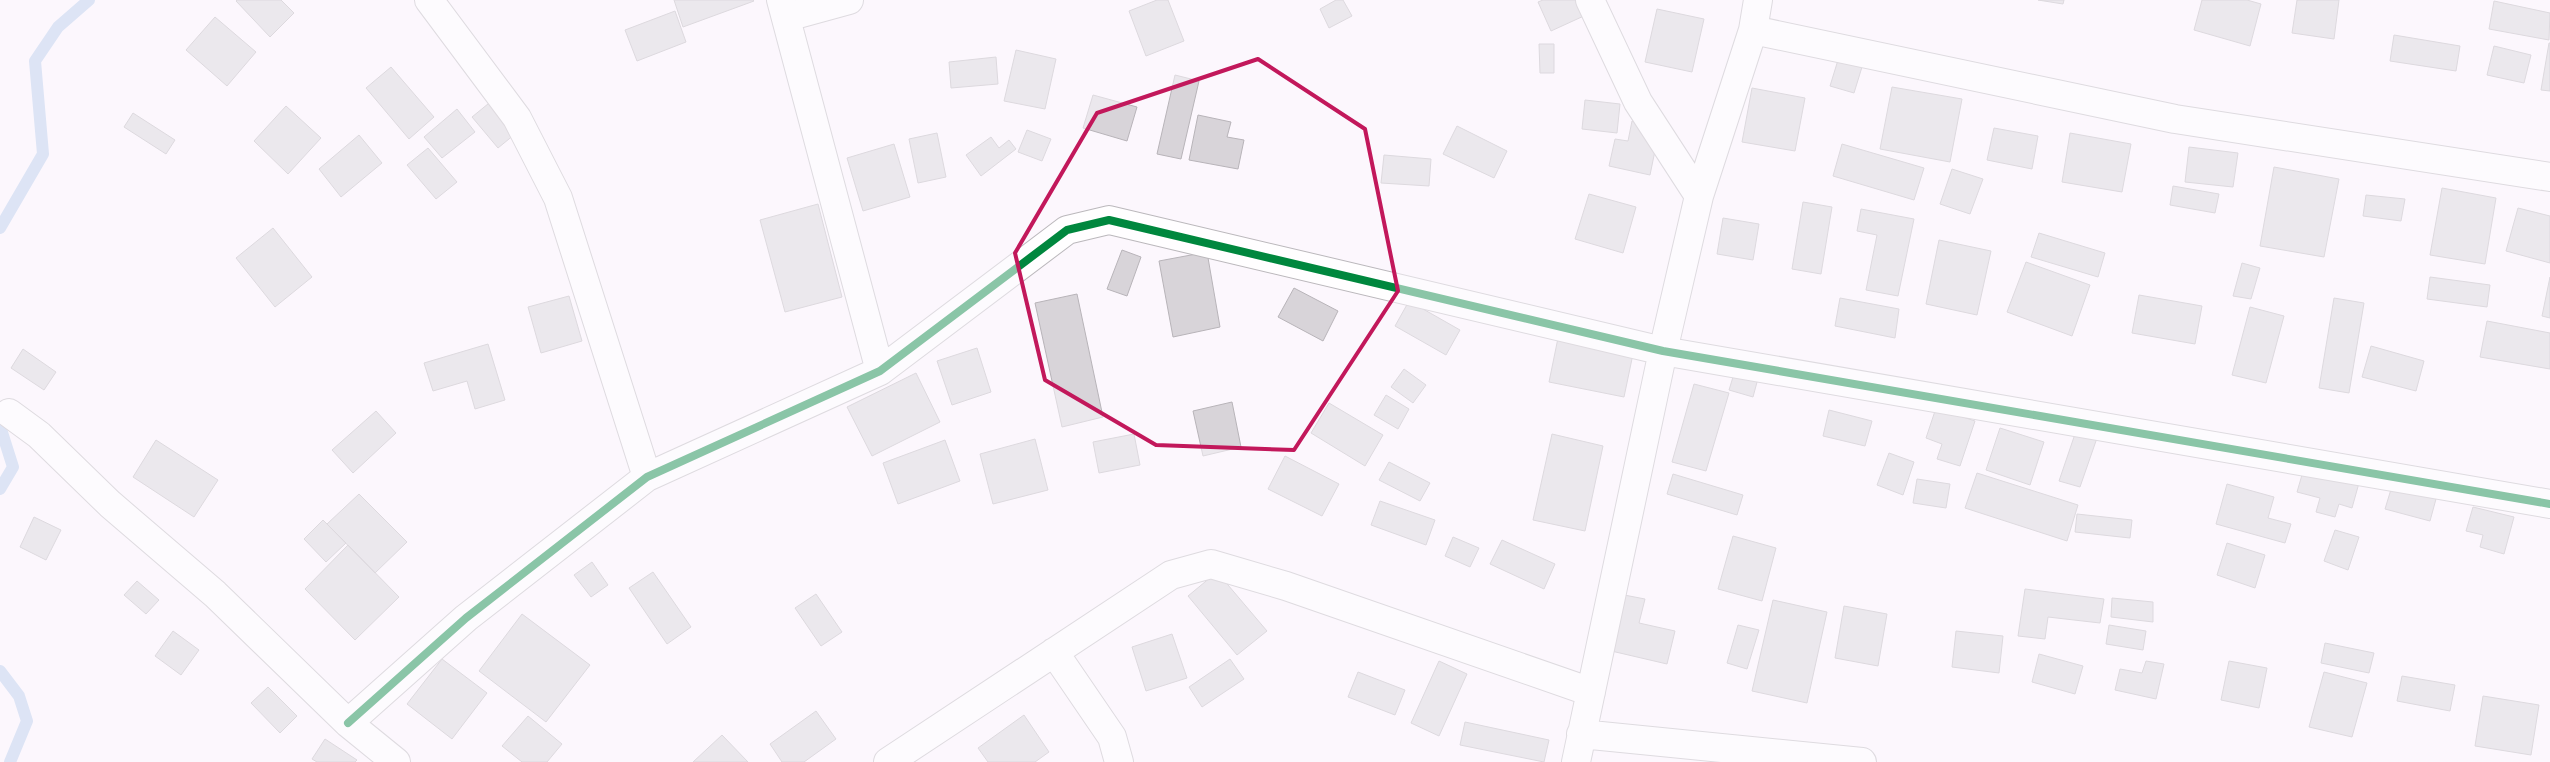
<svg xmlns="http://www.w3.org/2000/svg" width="2550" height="762" font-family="Roboto,sans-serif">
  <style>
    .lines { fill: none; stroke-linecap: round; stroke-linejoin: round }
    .stream { stroke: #b8cceb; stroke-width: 12 }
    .building { fill: #d8d4d9; stroke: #b8b4b9 }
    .minor-casing { stroke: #bbb8bc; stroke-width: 30 }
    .minor { stroke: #fffeff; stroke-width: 28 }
    .cycleway-casing { stroke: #fff; stroke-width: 11 }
    .cycleway { stroke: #00873e; stroke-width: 8 }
    .marked { fill: none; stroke: #c2185b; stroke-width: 4; stroke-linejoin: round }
  </style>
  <rect width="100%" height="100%" fill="#fcf7fd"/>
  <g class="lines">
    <path class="stream" d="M0 228 43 154 35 61 58 27 89 0
      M0 426 13 467 0 489
      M0 671 19 696 27 721 10 762"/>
  </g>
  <path class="building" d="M237 0H281L294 13 270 37 236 1Z
    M674 0H753L754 1 683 27Z
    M1157 0H1168L1184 41 1146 56 1129 11Z
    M1336 0H1343L1352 16 1329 28 1320 9Z
    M1543 0H1579L1586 15 1551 31 1538 2Z
    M2038 0H2064L2063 4Z
    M2202 0H2247L2261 4 2250 46 2194 30Z
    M2297 0H2339L2334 39 2292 33Z
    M2494 1 2550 13 2549 40 2489 29Z
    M1657 9 1704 19 1692 72 1645 62Z
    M675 11 686 42 637 61 625 30Z
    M215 17 256 52 227 86 186 50Z
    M2394 35 2460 46 2456 71 2390 61Z
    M2549 43H2550V91L2541 90Z
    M1539 44H1554V73H1540Z
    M2494 46 2531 55 2524 83 2487 75Z
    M1016 50 1056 59 1045 109 1004 101Z
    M996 57 998 84 951 88 949 62Z
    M1838 60 1862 67 1854 93 1830 86Z
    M391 67 434 117 409 139 366 88Z
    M1175 75 1199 81 1181 159 1157 154Z
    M1892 87 1962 99 1950 162 1880 149Z
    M1752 88 1805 98 1795 151 1742 142Z
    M1093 95 1137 107 1127 141 1083 128Z
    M494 99 520 130 498 148 472 117Z
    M1585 100 1620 104 1617 133 1582 129Z
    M286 106 321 138 288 174 254 141Z
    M457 109 475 132 442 158 424 137Z
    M133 113 175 140 166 154 124 127Z
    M1198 115 1231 122 1227 137 1244 140 1238 169 1189 160Z
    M1632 121 1649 125 1657 141 1650 175 1609 166 1615 139 1628 141Z
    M1457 126 1507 151 1494 178 1443 154Z
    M1994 128 2038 136 2032 169 1987 160Z
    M1027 130 1051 139 1042 161 1018 152Z
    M937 133 946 177 918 183 909 139Z
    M2070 133 2131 144 2122 192 2062 182Z
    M359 135 382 163 341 197 319 169Z
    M991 137 999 148 1009 140 1016 149 981 176 966 155Z
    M894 144 910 197 863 211 847 158Z
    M1842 144 1924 168 1914 200 1833 176Z
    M2189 147 2238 153 2233 187 2185 182Z
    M428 148 457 182 436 199 407 165Z
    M1384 155 1431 159 1429 186 1381 183Z
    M2274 167 2339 179 2324 257 2260 246Z
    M1952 169 1983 179 1970 214 1940 204Z
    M2173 186 2219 194 2215 213 2170 205Z
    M2442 188 2496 198 2485 264 2430 255Z
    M1589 194 1636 207 1623 253 1575 239Z
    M2366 195 2405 199 2401 221 2363 216Z
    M1803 202 1832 207 1821 274 1792 269Z
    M818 204 842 297 785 312 760 220Z
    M2518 208 2550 216V263L2506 251Z
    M1861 209 1914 219 1898 296 1866 290 1877 235 1857 231Z
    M1723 218 1759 224 1753 260 1717 254Z
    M273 228 312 277 275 307 236 258Z
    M2039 233 2105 253 2098 277 2031 257Z
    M1939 240 1991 251 1977 315 1926 304Z
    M1122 250 1141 257 1127 296 1107 289Z
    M1207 252 1220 327 1173 337 1159 261Z
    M2026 262 2090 285 2072 336 2007 312Z
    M2242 263 2260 268 2251 299 2233 296Z
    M2430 277 2490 285 2487 307 2427 299Z
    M2550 277V318L2542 316Z
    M1294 288 1338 311 1323 341 1278 317Z
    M1077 294 1103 417 1062 427 1035 303Z
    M2139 295 2202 306 2195 344 2132 333Z
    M569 296 582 341 541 353 528 307Z
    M1840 298 1899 309 1895 338 1835 326Z
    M2334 298 2364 303 2349 393 2319 388Z
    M1409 301 1460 330 1446 355 1395 326Z
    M2250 307 2284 316 2266 383 2232 375Z
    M2487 321 2550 333V369L2480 357Z
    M1558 338 1633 354 1624 397 1549 382Z
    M488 344 505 400 475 409 467 381 433 391 424 363Z
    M2371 346 2424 361 2416 391 2362 377Z
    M977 348 991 392 952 405 937 361Z
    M23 349 56 372 44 390 11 368Z
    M1737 364 1760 371 1753 397 1729 390Z
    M1404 369 1426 385 1413 403 1391 387Z
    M916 373 940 422 872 456 847 407Z
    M1694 384 1729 393 1706 471 1672 462Z
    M1386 395 1409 409 1398 429 1374 415Z
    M1232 402 1241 447 1203 456 1193 411Z
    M1329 403 1383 435 1365 466 1311 433Z
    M1936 408 1975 421 1960 466 1937 459 1942 444 1926 438Z
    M1829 410 1872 421 1865 446 1823 436Z
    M376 411 396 433 353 473 332 450Z
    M2000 428 2044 442 2030 485 1986 470Z
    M2076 431 2097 438 2080 487 2059 481Z
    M1134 434 1140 465 1099 473 1093 442Z
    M1552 434 1603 446 1585 531 1533 520Z
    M1035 439 1048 490 993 504 980 454Z
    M156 440 218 480 194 517 133 477Z
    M945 440 960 481 898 504 883 463Z
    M1889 453 1914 462 1903 495 1877 485Z
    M1285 456 1339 484 1322 516 1268 489Z
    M1389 462 1430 483 1420 501 1379 480Z
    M2304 468 2359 483 2352 508 2339 504 2335 517 2316 512 2320 498 2297 492Z
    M1977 473 2078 505 2067 541 1965 508Z
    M1673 474 1743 495 1737 515 1667 494Z
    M1917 479 1950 484 1946 508 1913 503Z
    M2227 484 2274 497 2268 518 2291 524 2285 543 2216 524Z
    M2392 486 2436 499 2430 521 2385 509Z
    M359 494 407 542 375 573 327 524Z
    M1380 501 1435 520 1426 545 1371 525Z
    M2473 507 2514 517 2504 554 2480 547 2483 535 2466 531Z
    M2077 514 2132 520 2130 538 2075 532Z
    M34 517 61 530 46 560 20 547Z
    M323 520 346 543 326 562 304 539Z
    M2335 530 2359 537 2348 570 2324 561Z
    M1733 536 1776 548 1762 601 1718 589Z
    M1453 537 1479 548 1470 567 1445 556Z
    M1502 540 1555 564 1544 589 1490 564Z
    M2227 543 2265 555 2255 588 2217 575Z
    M348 545 399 597 355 640 305 589Z
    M592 562 608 585 591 597 574 575Z
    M653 572 691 627 667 644 629 588Z
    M1217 572 1267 631 1237 655 1188 596Z
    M137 581 159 600 146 614 124 595Z
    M2025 589 2104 599 2100 623 2048 617 2045 639 2018 636Z
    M816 594 842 632 821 646 795 608Z
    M1619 594 1645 599 1639 623 1675 631 1667 664 1607 650Z
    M2112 598 2153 602V622L2111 617Z
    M1773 600 1827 612 1807 703 1752 691Z
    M1844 606 1887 614 1878 666 1835 658Z
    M522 614 590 665 546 722 479 671Z
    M1738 625 1759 630 1747 669 1727 663Z
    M2109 625 2146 631 2143 650 2106 644Z
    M173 631 199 650 181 675 155 656Z
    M1956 631 2003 636 1999 673 1952 667Z
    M1172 634 1187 678 1146 691 1132 647Z
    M2325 643 2374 653 2369 673 2321 663Z
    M2039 654 2083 666 2075 694 2032 682Z
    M442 659 487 693 452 739 407 704Z
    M1230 659 1244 679 1202 707 1189 687Z
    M1439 661 1467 674 1439 736 1411 723Z
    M2146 661 2164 664 2156 699 2115 690 2120 669 2142 673Z
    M2229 661 2267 668 2259 708 2221 700Z
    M1358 672 1405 690 1395 715 1348 697Z
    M2324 672 2367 683 2352 737 2309 727Z
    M2402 676 2455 685 2450 711 2397 701Z
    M268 687 297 716 280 733 251 703Z
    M2483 696 2539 705 2531 755 2475 746Z
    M816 711 836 739 804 762H782L770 744Z
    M1024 715 1049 752 1035 762H988L978 748Z
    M528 716 562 744 547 762H522L502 746Z
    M1465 722 1549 740 1544 762 1460 745Z
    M722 735 748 762H693Z
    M325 739 357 760 355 762H317L312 759Z"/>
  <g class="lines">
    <g class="minor-casing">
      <path id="minor" d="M429 0 517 118 558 198 647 477
        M781 0 880 371
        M1590 0 1638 102 1699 196
        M787 17 849 0
        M1753 30 2175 119 2550 177
        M9 413 39 435 110 504 215 594 348 723 396 762
        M1054 652 1112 737 1119 762
        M348 723 466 618 647 477 880 371 1067 230 1109 220 1663 351 2550 504
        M1581 734 1862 762
        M888 762 1171 575 1211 564 1286 586 1591 692
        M1576 762 1663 351 1699 196 1753 30 1758 0"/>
    </g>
    <use href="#minor" class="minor"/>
    <g class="cycleway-casing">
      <path id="cycleway" d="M348 723 466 618 647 477 880 371 1067 230 1109 220 1663 351 2550 504"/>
    </g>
    <use href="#cycleway" class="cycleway"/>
  </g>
  <path d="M0 0H2550V762H0ZM1258 59 1365 129 1398 291 1294 450 1156 445 1045 380 1015 253 1097 113Z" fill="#fcf7fd" fill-opacity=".55" fill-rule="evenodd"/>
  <path class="marked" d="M1258 59 1365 129 1398 291 1294 450 1156 445 1045 380 1015 253 1097 113Z"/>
</svg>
